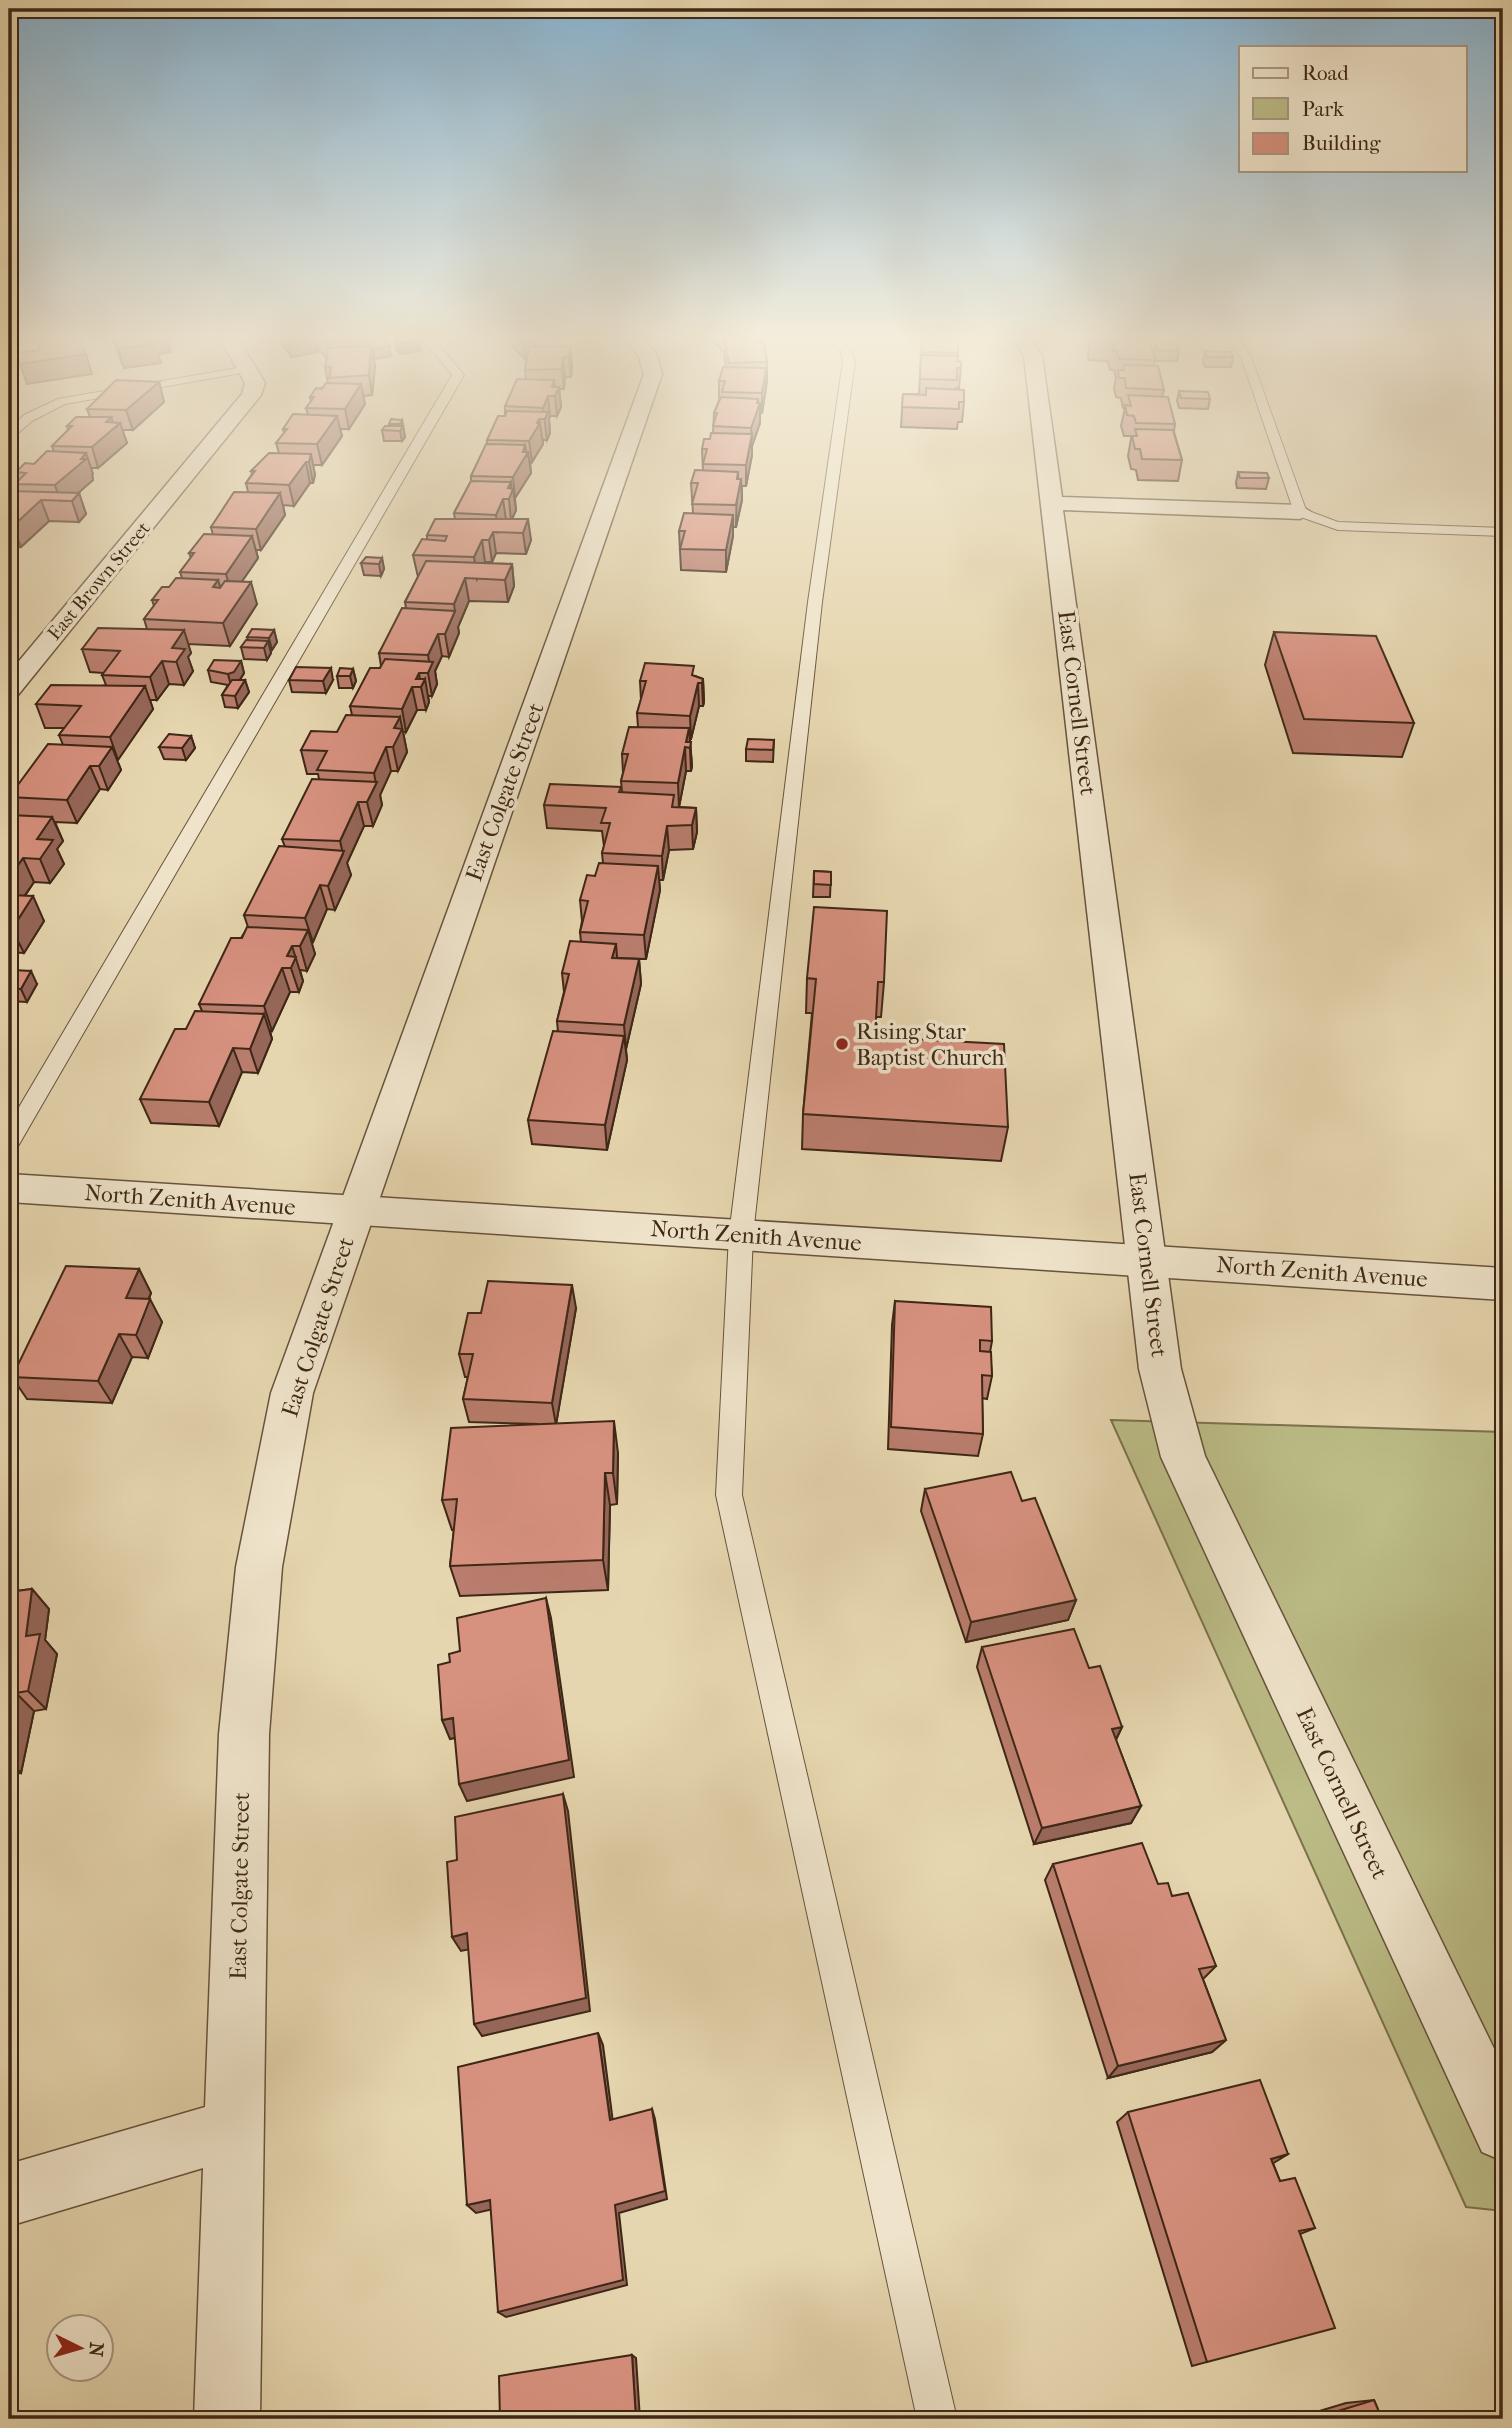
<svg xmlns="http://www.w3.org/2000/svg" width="1512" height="2428" font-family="'IM FELL French Canon',serif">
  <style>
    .green { fill: #bbbc86; stroke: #7c724e; stroke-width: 2 }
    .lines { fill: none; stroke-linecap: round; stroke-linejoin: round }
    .service-casing { stroke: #68533c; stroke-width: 2 }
    .minor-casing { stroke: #68533c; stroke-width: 3 }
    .tertiary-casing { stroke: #68533c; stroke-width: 3 }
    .service { fill: #efe4cb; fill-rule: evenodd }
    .minor { fill: #efe4cb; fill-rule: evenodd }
    .tertiary { fill: #efe4cb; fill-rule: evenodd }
    .wall { fill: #b97d6d; stroke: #3e2716; stroke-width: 2 }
    .shaded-wall { fill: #966659; stroke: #3e2716; stroke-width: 2 }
    .building { fill: #d7917f; stroke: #3e2716; stroke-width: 2 }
    .poi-dot { fill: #8f2418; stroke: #efe4cb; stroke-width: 2.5 }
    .labels { text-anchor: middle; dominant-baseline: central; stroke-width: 7; stroke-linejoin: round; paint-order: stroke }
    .far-street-label { font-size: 19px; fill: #3e2716; stroke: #efe4cb }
    .street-label { font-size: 23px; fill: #3e2716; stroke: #efe4cb }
    .poi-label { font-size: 23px; fill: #3e2716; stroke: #efe4cb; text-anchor: start }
  </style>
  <rect width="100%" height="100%" fill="#e6d6af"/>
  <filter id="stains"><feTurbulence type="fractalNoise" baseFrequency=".00286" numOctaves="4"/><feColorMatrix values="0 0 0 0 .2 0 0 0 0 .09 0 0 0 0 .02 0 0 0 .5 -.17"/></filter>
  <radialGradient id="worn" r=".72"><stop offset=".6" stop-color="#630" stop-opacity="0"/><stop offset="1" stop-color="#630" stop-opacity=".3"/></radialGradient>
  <path class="green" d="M1111 1420 1503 1432V2211L1466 2207Z"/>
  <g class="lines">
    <g class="service-casing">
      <path id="service" d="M419 335H430L464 375 17 1148 9 1150V1124L452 375Z
        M822 335C840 335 849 344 855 361L822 602 753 1235 742 1495 957 2419H917L716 1495 729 1235 808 602 843 361 840 349Z
        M1226 335H1236L1251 357 1306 510 1338 522 1503 528V536L1338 530 1295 515 1241 357Z
        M249 366 255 369 253 371 65 404 32 421 9 441V430L24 415 58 399Z"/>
    </g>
    <g class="minor-casing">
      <path id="minor" d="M9 335H51L42 340 9 345Z
        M218 335H236L265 383 261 395 18 695 9 697V673L242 394 245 383Z
        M619 335H639L656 353 662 374 313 1393 282 1567 269 1734 260 2419H194L203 2168 9 2226V2164L205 2107 219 1734 236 1567 271 1393 644 374 638 355Z
        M1011 335H1029L1042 356 1062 497 1300 505 1311 512 1300 519 1063 510 1181 1369 1205 1456 1503 2067V2161L1482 2152 1161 1457 1139 1369 1024 356Z"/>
    </g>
    <g class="tertiary-casing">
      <path id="tertiary" d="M9 1174 1503 1268V1300L9 1202Z"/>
    </g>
    <use href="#service" class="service"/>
    <use href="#minor" class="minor"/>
    <use href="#tertiary" class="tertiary"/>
  </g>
  <path class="wall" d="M111 335H166L171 352 158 354 161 363 124 368Z
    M280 335H363L366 346 365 340 391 356 374 359 373 357 375 366 372 395 363 396 365 404 349 429H340L342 436 322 465H313L315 475 313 483H310L294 506 283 505 285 515 261 550H256L258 558 242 581 257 604 230 646 188 644 191 653 188 657 193 671 184 685 169 684 157 700H150L153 709 117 760 121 770 108 790 100 789 77 823 55 822 63 841 57 849 64 864 50 883 34 882 25 896 44 921 24 953 9 952V815H17L9 797 63 745 59 735 64 728H45L36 704 106 685 102 675 104 673 90 672 82 649 147 629 144 619 154 606 152 600 182 578 180 572 191 558 189 553 213 535 211 527 248 492 246 483 252 474 251 471 279 453 276 443 284 433 283 429 308 415 306 408 311 402 310 397 328 383 325 368 327 358 317 348 318 352 291 357 282 344Z
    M504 335H560L561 346H570L572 365 571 377H565L564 389H559L561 407 557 416H550L549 419 550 433 547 440H542L543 444 532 462H530L531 473 515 498 516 510 512 519 531 540 526 554 496 553 492 562H485L484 563 512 564 514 586 508 602 469 601 458 627 459 633 449 657 442 656 435 671 437 684 432 696H428L429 702 426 710H417L406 732H403L407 752 398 771H391L380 795 382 805 373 826H364L347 863 351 875 335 910 327 909 313 942H311L315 954 307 971 300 970 303 981 299 992H290L272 1031H270L272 1039 258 1073 242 1072 219 1126 151 1123 140 1099 202 1011 199 1004 248 927 244 915 285 847 282 839 319 779 318 774H307L301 750 337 732 352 715 350 706 380 668 381 666 379 653 406 608 405 602 418 577 413 555 427 539V535L455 519 454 513 471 481V476L487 444V440L505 416V406L526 380 525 370 527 359H525L504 337Z
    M706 335H760V343L767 362V382L762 413H760V423L752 446V455L746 486H742V500L736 527H733V536L726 572 681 570 679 531 693 513 691 483 703 471 702 449 710 439 713 433 714 413 719 400V381L726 367 724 352Z
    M922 335 958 353V361L961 368 959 388H956V389L964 402 962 422H958L957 429 901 427 903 394H919Z
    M1091 336 1149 337 1155 360 1154 365 1164 390 1162 397 1175 424 1174 432 1182 460 1178 481 1138 480 1136 470 1131 469 1128 456 1131 439V436H1124L1121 426 1125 408H1123L1121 398 1116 397 1114 389 1116 378 1114 370H1110L1108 361 1089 360 1088 355Z
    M395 339 420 351 400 354 396 349Z
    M1156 344 1179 351 1177 361H1156L1154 353Z
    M1205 351 1233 357 1231 367H1205L1203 361Z
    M159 382 164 402 133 430H122L127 443 98 468H91L93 480 78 493H79L86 514 79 522 49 521 21 547H13L15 553 11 557 13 561 9 566V491H18L15 484 19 480 16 472 34 464 54 452 52 446 68 430 67 426 90 417 87 409Z
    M1179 391 1210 399 1208 409 1179 408 1177 401Z
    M402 420 405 437 402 441H384L382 430 389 426V424Z
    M1238 472 1269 478 1266 489 1237 488 1236 483Z
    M382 558 384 569 381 576 364 575 361 563Z
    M274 630 277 642 272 650H270L271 653 267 660 244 659 241 647 248 640 247 637Z
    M1274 632 1414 723 1402 757 1293 753 1265 665Z
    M241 661 244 673 240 680H245L249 692 238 708 225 707 222 695 228 685 211 682 208 670Z
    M353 669 356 681 353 688H339L337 676Z
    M695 676 703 679 704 702 703 706H699L691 739H690L692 766 691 771H686L679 807 696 808 697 832 693 849 669 850 663 880H659L660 890 646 959 617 958 639 959 641 984 626 1049 627 1060 607 1150 532 1144 528 1120 558 1032 557 1021 564 992 562 973 581 942 580 932 582 921 580 900 603 863 602 853 604 846 602 831 547 828 544 805 622 792 621 781 623 773 622 754 638 727 637 713 641 700 640 681Z
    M289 680H333L326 693 292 692Z
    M191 736 195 748 186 760 164 759 159 747Z
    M774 740 773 762 746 761V749Z
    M814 871 831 872 830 897H813Z
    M9 976 37 984 27 1002 9 1001Z
    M807 978 884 982 881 1017H876L875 1037 1008 1127 1001 1161 802 1149 803 1114 812 1013H806Z
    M139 1269 151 1293 149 1299 162 1322 148 1358 132 1357 112 1403 27 1399 12 1377Z
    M895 1301 992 1341 990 1352 992 1376 987 1399 982 1398 983 1434 978 1456 888 1449 892 1325Z
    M576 1308 556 1424 618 1453 617 1504 610 1505 608 1590 460 1596 450 1566 454 1530H452L442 1500 536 1424 469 1422 463 1399 468 1377H465L459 1354 481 1313Z
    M925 1489 1076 1600 1068 1620 966 1642 921 1511Z
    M32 1589 49 1609 45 1640 57 1654 46 1709 34 1711 21 1773 9 1774V1592Z
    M982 1647 1089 1668 1122 1727 1116 1740 1141 1806 1131 1823 1034 1844 977 1667Z
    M1053 1864 1158 1884 1172 1896 1216 1966 1203 1979 1226 2040 1212 2052 1108 2078 1045 1880Z
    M1128 2112 1288 2154 1273 2163 1280 2181 1315 2228 1300 2234 1207 2362 1192 2366 1117 2122Z
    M1374 2400 1382 2419H1293L1346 2403Z"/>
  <path class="shaded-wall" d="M151 335H166L171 352 158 354 161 363 124 368 118 349Z
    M302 335H315L318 352 291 357 287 337Z
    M547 335H560L562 354 525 359 523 340Z
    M724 335H760V349L724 339Z
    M364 336 368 355 330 362 326 342Z
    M419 341 420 351 400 354 399 344Z
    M371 346 375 366 372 395 369 375Z
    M389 346 391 356 374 359 373 349Z
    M570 346 572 365 571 377 569 357Z
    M86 354 92 374 27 384 20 364Z
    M563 358 565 377 564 389 562 369Z
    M766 368V388L762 413V393Z
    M554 380 556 394 559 387 561 407 557 416 555 396 552 387Z
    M159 382 164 402 133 430 126 410Z
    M361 384 365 404 349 429 345 409Z
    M548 396 550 416 549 419 550 433 547 440 543 408Z
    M758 399V409L760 403V423L752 446V455L746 486V465L752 437 751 428Z
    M337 416 342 436 322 465 317 444Z
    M111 417 115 428 120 423 127 443 98 468 92 447 106 422Z
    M539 419V425L540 423 543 444 532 462 529 441Z
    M402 420 405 437 402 441 400 431 401 429 400 424Z
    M525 445 527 455 528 452 531 473 515 498 513 477Z
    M86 453 93 474 92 475 93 480 69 501H60L55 485Z
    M311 454 315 475 313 483 309 462Z
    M306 462 310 483 294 506 289 485Z
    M738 472V493L741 479 742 500 736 527 737 479Z
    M511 482 512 492 513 489 516 510 511 521 508 488Z
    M79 493 86 514 79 522 72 501Z
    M280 493 285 515 261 550 256 529Z
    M503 499 506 520 498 532 496 515Z
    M41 500 49 521 21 547 13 526Z
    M733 515V536L726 572V550Z
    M528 519 531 540 526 554 523 533Z
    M493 532 496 553 492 562 489 540Z
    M9 536 15 553 11 557 13 561 9 566Z
    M252 536 258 558 232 596 226 574Z
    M482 540 485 562 477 579 474 557Z
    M382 558 384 569 381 576 379 564Z
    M512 564 514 586 508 602 505 580Z
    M465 578 469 601 458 627 459 633 449 657 445 634 455 611 454 604Z
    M218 580 225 602 213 587Z
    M251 582 257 604 230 646 223 623Z
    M184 630 191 653 188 657 193 671 184 685 172 648Z
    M274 630 277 642 272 650 269 638Z
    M438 634 442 656 435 671 437 684 432 696 428 673 430 668 428 655Z
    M268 641 271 653 267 660 264 648Z
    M162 661 169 684 157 700 150 677Z
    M241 661 244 673 237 684 231 686 228 674Z
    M331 668 333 680 326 693 323 681Z
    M353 669 356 681 353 688 350 676Z
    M419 673 421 687 425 679 429 702 426 710 421 687 416 679Z
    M703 679 704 702 703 706 702 683Z
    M245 680 249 692 238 708 235 696Z
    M698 683 699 706 691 739 690 716Z
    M145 686 153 709 118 760 110 737Z
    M412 687 417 710 406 732 402 709Z
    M400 717 407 752 398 771 393 747 394 728Z
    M689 728 692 766 691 771 690 748 686 742Z
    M191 736 195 748 186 760 182 748Z
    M112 747 121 770 108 790 99 766Z
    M386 747 391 771 380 795 382 805 373 826 367 802 376 784 374 773Z
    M685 747 686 771 679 807 678 783Z
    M90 766 100 789 77 823 67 800Z
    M358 802 364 826 347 863 351 875 335 910 328 886 343 854 340 841Z
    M696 808 697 832 693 849 692 825Z
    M52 817 63 841 57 849 64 864 50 883 40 859 37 839Z
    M667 826 669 850 663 880 662 856Z
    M23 858 34 882 18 905 9 886V878Z
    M658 866 660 890 646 959 644 935Z
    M320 885 327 909 313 942 305 918Z
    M33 896 44 921 24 953 12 929Z
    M308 930 315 954 307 971 300 946Z
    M616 944 618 968 612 958Z
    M292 946 303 981 299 992 287 956Z
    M639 959 641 984 626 1049 624 1025Z
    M282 968 290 992 272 1031 264 1006Z
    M31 971 37 984 27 1002 21 989Z
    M264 1014 272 1039 258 1073 250 1049Z
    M624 1036 627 1060 607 1150 605 1125Z
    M233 1048 242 1072 219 1126 209 1102Z
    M139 1269 151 1293 139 1321 126 1298Z
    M572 1285 576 1308 556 1425 552 1403Z
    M150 1299 162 1322 148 1358 136 1335Z
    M119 1334 132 1357 112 1403 98 1381Z
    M614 1421 618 1453 617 1504 613 1473Z
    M605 1473 610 1505 608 1590 603 1560Z
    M32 1589 49 1609 45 1640 57 1654 46 1709 28 1691 26 1636Z
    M546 1598 551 1618 574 1777 467 1801 459 1784Z
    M1076 1600 1068 1620 966 1642 971 1622Z
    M16 1693 34 1711 21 1773 9 1761V1724Z
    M453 1718 461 1737 450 1739 442 1720Z
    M1122 1727 1113 1745 1112 1729Z
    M563 1794 568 1811 590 2011 482 2036 474 2024Z
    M1141 1806 1131 1823 1034 1844 1042 1828Z
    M9 1884 14 1888 9 1916Z
    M467 1933 475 1948 461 1951 452 1937Z
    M598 2033 603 2045 614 2130 610 2120Z
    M1226 2040 1212 2052 1108 2078 1118 2066Z
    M652 2109 655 2119 667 2199 619 2213 627 2285 506 2317 498 2312 615 2205Z
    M1288 2154 1272 2164 1271 2159Z
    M490 2200 498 2208 476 2213 467 2205Z
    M632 2355 636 2358 640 2419H636Z"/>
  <path class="building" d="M72 335H78L86 354 20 364 17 353 40 350 37 340Z
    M112 335H152L156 344 118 349Z
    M285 335H302L287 337Z
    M319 335H363L364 336 326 342Z
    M518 335H556L523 340Z
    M922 335H958V353L922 352Z
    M415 336 419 341 399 344 395 339Z
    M1091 336 1149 337 1155 360 1119 359 1117 351H1113L1111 341H1092Z
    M382 337 389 346 373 349 365 340Z
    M724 338H758L759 343H764L767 362 729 363Z
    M1156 344H1176L1179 351H1158Z
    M371 346 369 375 329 378 331 367 325 368 328 348Z
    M570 346 569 357 563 358 562 369 525 370 529 347Z
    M1205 351 1231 352 1233 357H1207Z
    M921 355 958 356V361L961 362V368H957V380L920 379Z
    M1123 365 1158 366 1164 390 1126 388 1125 378H1119L1118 370H1124Z
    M723 367 766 368 762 393 722 392 725 381H719Z
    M517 379 554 380 552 387H559L555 396H548L543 408 505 406Z
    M116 380 159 382 126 410 87 409Z
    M326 383 361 384 345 409 306 408 314 397H310L316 388 322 389Z
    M926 388 964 390V402H959V409L902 407 903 394 926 395Z
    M1179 391 1208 392 1210 399 1181 398Z
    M1128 395 1168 397 1175 424 1136 423 1134 416 1127 415 1125 405 1131 406Z
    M721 397 758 399 757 403H760L751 428 713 426 717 413H714Z
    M507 411 548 412 545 419H539L537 423H540L529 441 487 440 498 416H505Z
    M293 414 337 416 317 444 276 443 287 429H283Z
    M76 417H111L106 422 120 423 92 447 52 446 72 426H67Z
    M391 419 402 420 400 424H389Z
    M385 426H403L400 431 382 430Z
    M1135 429 1173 430 1182 460 1142 459 1140 449H1135L1132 436H1137Z
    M711 433 752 434 746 465 703 464 707 449H702L704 439H710Z
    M486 444 525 445 523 452H528L513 477 471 476Z
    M47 451 86 453 81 459H86L55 485 15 484 26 473 16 472 25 463 34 464Z
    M269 453 311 454 309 462H306L289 485 246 483 255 471H251Z
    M695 470 738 472 737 479H741L736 505 692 504 698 483H691Z
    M1238 472 1267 473 1269 478H1240Z
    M471 481 511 482 508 488 513 489 509 499H503L496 515 454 513Z
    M9 491 79 493 72 501 41 500 13 526 9 525Z
    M234 492 280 493 256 529 211 527Z
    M684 513 733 515 726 550 680 549 685 531H679Z
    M435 519H528L523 533 493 532 489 540H482L474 557 413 555 422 539 445 541 447 536 427 535Z
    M204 534 252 536 226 574 180 572 194 553H189Z
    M366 557 382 558 379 564 361 563Z
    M426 561 512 564 505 580 465 578 454 604 405 602Z
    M176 578 218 580 213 587 220 588 225 581 251 582 223 623 144 619 158 600H152L162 587H169Z
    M402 608 455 611 445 634H438L428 655 379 653Z
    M98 628 184 630 172 648 185 649 176 662 162 661 150 677 102 675 120 651 82 649Z
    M252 629 274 630 269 638 247 637Z
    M1274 632 1376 636 1414 723 1304 719Z
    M246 640 268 641 264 648 241 647Z
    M385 659 433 662 428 673H419L416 679H425L421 687H412L402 709 350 706 370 668H380Z
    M214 660 241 661 234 672 228 674 208 670Z
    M645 663 694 666 692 675 703 679 702 683H698L690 716 637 713 646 681H640Z
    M296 667 331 668 323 681 289 680Z
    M340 668 353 669 350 676H337Z
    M232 680H245L235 696 222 695Z
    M51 685 145 686 110 737 59 735 81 706 36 704Z
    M346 715 400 717 394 728 402 729 393 747H386L374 773 317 770 327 751 301 750 311 731 337 732Z
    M629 727 689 728 686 742H691L690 748 685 747 678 783 621 781 628 754H622Z
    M169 734 191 736 182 748 159 747Z
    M748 739 774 740 773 750 746 749Z
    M48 744 112 747 99 766H90L67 800 9 797Z
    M312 779 377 782 367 802H358L340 841 282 839Z
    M550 784 621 787 619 792 674 795 672 807 696 808 692 825 667 826 662 856 602 853 610 823H601L606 808 544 805Z
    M9 815 52 817 37 839 53 840 40 859 23 858 9 878Z
    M279 846 344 851 328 886 320 885 305 918 244 915Z
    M599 863 658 866 644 935 580 932 588 901 580 900 587 875 595 876Z
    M814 871 831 872V885L814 884Z
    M9 895 33 896 12 929H9Z
    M814 907 887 911 884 982H878L875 1037 1004 1044 1008 1127 803 1114 816 979 807 978Z
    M247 927 308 930 300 946H292L287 956 296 957 291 968H282L264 1006 199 1004 231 938H242Z
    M570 941 616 944 612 958 639 959 624 1025 557 1021 569 974 562 973Z
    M12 970 31 971 21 989H9V976Z
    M195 1011 264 1014 250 1049 233 1048 209 1102 140 1099 175 1029H186Z
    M553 1031 624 1036 605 1125 528 1120Z
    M66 1266 139 1269 126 1298 150 1299 136 1335 119 1334 98 1381 12 1377Z
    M488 1281 572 1285 552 1403 463 1399 473 1354H459L468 1313H481Z
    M895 1301 991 1307 992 1341 980 1340V1351L991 1352 992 1376 982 1375 983 1434 891 1427Z
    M614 1421 613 1473H605L603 1560 450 1566 457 1499 442 1500 451 1428Z
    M1011 1472 1022 1501 1035 1498 1076 1600 971 1622 925 1489Z
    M32 1589 26 1636 40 1634 28 1691 16 1693 9 1724V1592Z
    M546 1598 569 1760 459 1784 453 1718 442 1720 438 1665 450 1662 449 1654 460 1651 457 1618Z
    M1074 1629 1089 1668 1100 1666 1122 1727 1112 1729 1141 1806 1042 1828 982 1647Z
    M563 1794 586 1998 474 2024 467 1933 452 1937 447 1862 457 1860 455 1817Z
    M1142 1843 1158 1884 1168 1883 1172 1896 1188 1893 1216 1966 1199 1969 1226 2040 1118 2066 1053 1864Z
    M598 2033 610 2120 652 2109 665 2191 615 2205 623 2280 498 2312 490 2200 467 2205 458 2067Z
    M1260 2080 1288 2154 1271 2159 1280 2181 1295 2178 1315 2228 1299 2231 1335 2328 1207 2362 1128 2112Z
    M632 2355 636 2419H500L499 2376Z
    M1374 2400 1382 2419H1312Z"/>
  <linearGradient id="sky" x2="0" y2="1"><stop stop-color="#88b5d3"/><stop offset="0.5" stop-color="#f4eddb"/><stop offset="1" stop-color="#f4eddb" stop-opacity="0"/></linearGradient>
  <rect width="1512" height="675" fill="url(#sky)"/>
  <circle class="poi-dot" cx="842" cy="1044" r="7"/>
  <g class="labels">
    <g class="far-street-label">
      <text transform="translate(99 581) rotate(-50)">East Brown Street</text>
    </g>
    <g class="street-label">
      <text transform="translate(1077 703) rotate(83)">East Cornell Street</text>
      <text transform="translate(505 792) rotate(-70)">East Colgate Street</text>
      <text transform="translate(190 1200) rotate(4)">North Zenith Avenue</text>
      <text transform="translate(756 1236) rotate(4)">North Zenith Avenue</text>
      <text transform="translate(1148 1265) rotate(83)">East Cornell Street</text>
      <text transform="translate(1322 1272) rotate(4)">North Zenith Avenue</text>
      <text transform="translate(318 1327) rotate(-72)">East Colgate Street</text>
      <text transform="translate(1342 1793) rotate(65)">East Cornell Street</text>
      <text transform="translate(240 1886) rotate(-89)">East Colgate Street</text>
    </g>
    <g class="poi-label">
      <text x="856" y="1031">Rising Star<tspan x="856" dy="26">Baptist Church</tspan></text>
    </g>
  </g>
  <rect width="1512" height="2428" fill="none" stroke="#e6d6af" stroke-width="35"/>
  <rect x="10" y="10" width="1491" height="2407" fill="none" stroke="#3e2716" stroke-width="3.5"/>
  <rect x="18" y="18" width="1477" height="2393" fill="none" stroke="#3e2716" stroke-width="2"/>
  <rect x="1239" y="46" width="228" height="126" fill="#efe4cb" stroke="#a89883" stroke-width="2"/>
  <rect x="1253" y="68" width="35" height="10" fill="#efe4cb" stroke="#a89883" stroke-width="2"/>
  <text x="1302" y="80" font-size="21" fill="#3e2716">Road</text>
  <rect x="1253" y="98" width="35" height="21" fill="#bbbc86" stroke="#a89883" stroke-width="2"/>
  <text x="1302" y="116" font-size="21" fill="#3e2716">Park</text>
  <rect x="1253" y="133" width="35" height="21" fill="#d7917f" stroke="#a89883" stroke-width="2"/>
  <text x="1302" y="150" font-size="21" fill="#3e2716">Building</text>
  <g transform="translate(80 2348) rotate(95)"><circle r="33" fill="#efe4cb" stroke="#a89883" stroke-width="2"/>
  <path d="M0-5L12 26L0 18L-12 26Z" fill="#8f2418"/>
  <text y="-10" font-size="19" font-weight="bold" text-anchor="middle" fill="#3e2716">N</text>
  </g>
  <rect width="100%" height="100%" filter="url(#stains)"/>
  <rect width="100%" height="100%" fill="url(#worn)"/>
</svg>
